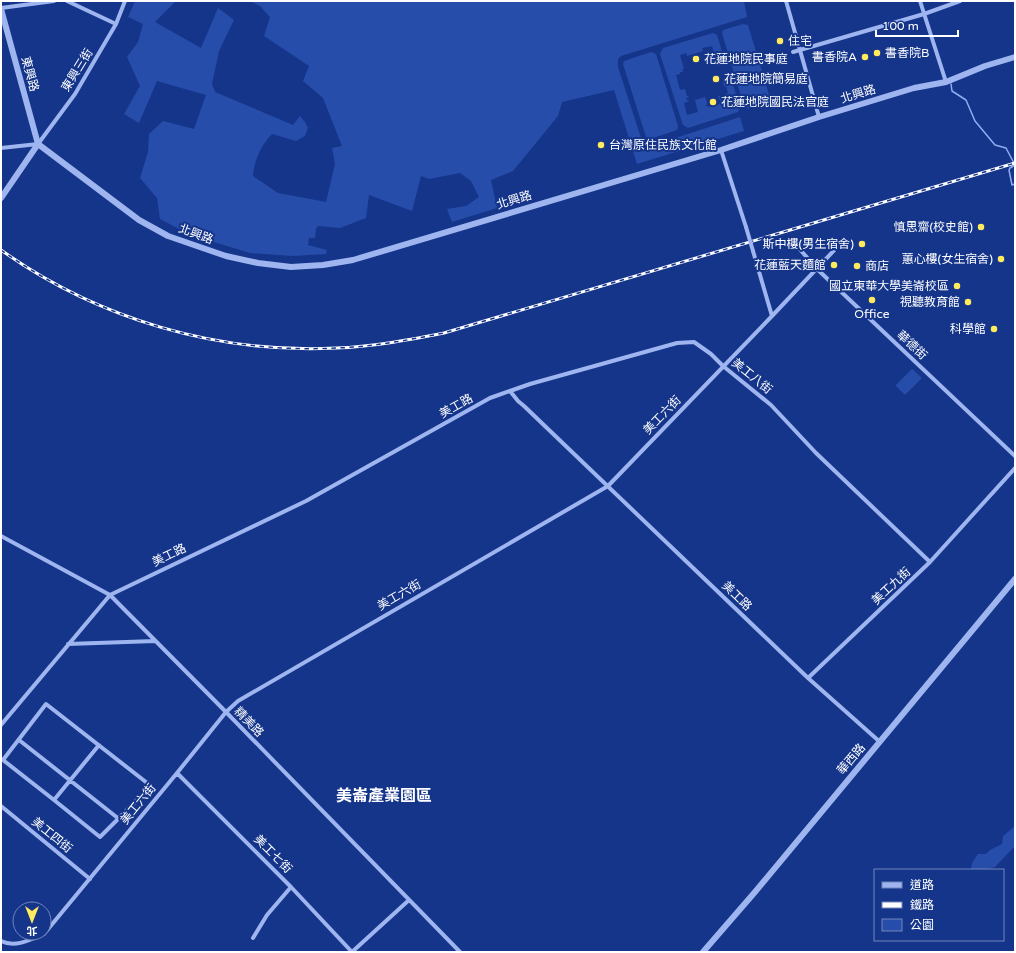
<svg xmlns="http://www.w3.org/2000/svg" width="1016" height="953" font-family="'Varela Round','Noto Sans TC',sans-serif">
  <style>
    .green { fill: #274daa }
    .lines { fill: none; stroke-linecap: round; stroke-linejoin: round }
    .stream { stroke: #90adf2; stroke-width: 1.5 }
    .minor { stroke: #9eb5ef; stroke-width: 4 }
    .tertiary { stroke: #9eb5ef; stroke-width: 6 }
    .rail-casing { stroke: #fff; stroke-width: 3 }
    .rail { stroke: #15358b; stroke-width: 1.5; stroke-dasharray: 4.5; stroke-linecap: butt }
    .minor-bridge { stroke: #9eb5ef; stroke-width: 4 }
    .poi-dot { fill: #ffeb5c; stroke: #15358b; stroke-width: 1.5 }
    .labels { text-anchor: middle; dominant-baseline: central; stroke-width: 4; stroke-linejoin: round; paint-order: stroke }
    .poi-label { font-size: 12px; fill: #fff; stroke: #15358b; text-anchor: end }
    .street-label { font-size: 12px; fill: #fff; stroke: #15358b }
    .district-label { font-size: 16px; font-weight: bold; fill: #fff; stroke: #15358b }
  </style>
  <rect width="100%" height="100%" fill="#15358b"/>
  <path class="green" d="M135 1H176L155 22 201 48 218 8 234 20 219 51 212 84 215 92 293 125 300 116 305 122 308 128 305 136 296 141 272 134C261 145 254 161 253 176L278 193 326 202 335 164 332 148 342 146 323 98 303 81 309 66 264 36 270 17 260 6 250 1H744L747 17 621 56 618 59V67L641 138 646 144 654 145 740 117 744 131 637 164 614 90 562 102 558 116 513 171 491 180 497 208 452 222 447 209 466 206 479 197 471 181 460 173 429 179 421 176 412 211 369 195 366 218 340 228 318 226 316 229 315 238H309L308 245 327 250 326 254 293 256 250 253 214 242 179 229 160 219 157 198 140 178 148 152 149 134 163 121 194 129 206 95 157 81 139 123 124 114 140 86 127 57 138 42 143 24 128 17Z
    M743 24 748 25 770 98 768 103 749 109 744 106 722 33 723 30Z
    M713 33 717 35 724 58 720 66H718L717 61 719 60 716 53H714L712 46 702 48 703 51 687 56 686 53 680 55 684 69H682L683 72H680V74L676 75 680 90 685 89 687 96H688L689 97 686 98 687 100H688L689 101 684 103 687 115 698 112 695 100 705 97 707 103 706 106C713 108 717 107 721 102L719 99 718 96H720L721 98 724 97V95L728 93 726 86 724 87 723 81H725L733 85 740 107 738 112 688 128 683 125 660 54 663 48Z
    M651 52 656 54 678 126 677 130 650 139 646 137 623 64 624 61Z
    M912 369 922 378 905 395 895 385H896Z
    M1015 826V846L995 867 984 870H971L972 863 978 854H986L990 850 1002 844 1003 836Z"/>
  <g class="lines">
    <path class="stream" d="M951 84 952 91 966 100 975 121 995 145 1006 148 1015 165
      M1015 165 1010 168 1009 170 1012 185 1015 184"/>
    <path class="minor" d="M67 1 116 24
      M786 1 819 117
      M920 1 946 82
      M1 8 54 1
      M793 52 924 14 960 1
      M1 148 38 144 75 94 116 24 125 1
      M721 150 746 227
      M797 246 817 269 1015 456
      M753 251 772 316
      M510 391 530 384 677 343 694 342 711 354 723 366 771 405 816 453 930 562
      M1 536 110 595 226 712 460 952
      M68 644 155 641
      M808 678 930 562 1015 468
      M1 725 110 595 306 501 490 398 510 391 518 401 524 406 808 678 880 742
      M19 740 119 819
      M177 773 291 887 352 952
      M54 800 100 837 151 786 46 704 3 760 54 800 99 745
      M1 806 90 879
      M253 938 267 915 291 887
      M1 941C15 948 30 940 44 934L177 773 226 712 238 701 608 486 772 316 841 243
      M352 952 409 900"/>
    <path class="tertiary" d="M1 9 38 144
      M38 144 139 220 168 236 226 256 258 263 291 267 323 265 353 260 721 150 819 117 914 88 946 82 985 66 1015 57
      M1 198 38 144
      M703 952 755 892 1015 579"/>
    <g class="rail-casing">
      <path id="rail" d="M1 250C98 319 217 354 336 348 372 347 408 340 444 333L1015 163"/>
    </g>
    <use href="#rail" class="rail"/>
    <path class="minor-bridge" d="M746 227 753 251"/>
  </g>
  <g class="poi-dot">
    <circle cx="780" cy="41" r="4"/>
    <circle cx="877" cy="53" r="4"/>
    <circle cx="865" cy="57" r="4"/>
    <circle cx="696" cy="59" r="4"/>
    <circle cx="716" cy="79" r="4"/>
    <circle cx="713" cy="102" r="4"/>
    <circle cx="601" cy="145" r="4"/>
    <circle cx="981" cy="227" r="4"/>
    <circle cx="862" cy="244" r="4"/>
    <circle cx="1001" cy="259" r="4"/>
    <circle cx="834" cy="265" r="4"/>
    <circle cx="857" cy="266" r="4"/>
    <circle cx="957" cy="286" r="4"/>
    <circle cx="872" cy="300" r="4"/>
    <circle cx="968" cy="302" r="4"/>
    <circle cx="994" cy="329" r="4"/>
  </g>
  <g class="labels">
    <g class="poi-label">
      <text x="788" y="41" text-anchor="start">住宅</text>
      <text x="885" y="53" text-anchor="start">書香院B</text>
      <text x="857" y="57">書香院A</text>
      <text x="704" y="59" text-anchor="start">花蓮地院民事庭</text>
      <text x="724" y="79" text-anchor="start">花蓮地院簡易庭</text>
      <text x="721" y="102" text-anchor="start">花蓮地院國民法官庭</text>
      <text x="609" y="145" text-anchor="start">台灣原住民族文化館</text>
      <text x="973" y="227">慎思齋(校史館)</text>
      <text x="854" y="244">斯中樓(男生宿舍)</text>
      <text x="993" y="259">蕙心樓(女生宿舍)</text>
      <text x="826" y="265">花蓮藍天麵館</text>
      <text x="865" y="266" text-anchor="start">商店</text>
      <text x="949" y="286">國立東華大學美崙校區</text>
      <text x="960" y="302">視聽教育館</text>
      <text x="872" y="314" text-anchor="middle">Office</text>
      <text x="986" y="329">科學館</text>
    </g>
    <g class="street-label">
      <text transform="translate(77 70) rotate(-58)">東興三街</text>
      <text transform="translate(30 74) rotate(75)">東興路</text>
      <text transform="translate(858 94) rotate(-17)">北興路</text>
      <text transform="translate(514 200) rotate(-17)">北興路</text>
      <text transform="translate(196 234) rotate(20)">北興路</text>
      <text transform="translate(912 345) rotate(43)">華德街</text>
      <text transform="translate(752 376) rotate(39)">美工八街</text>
      <text transform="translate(456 406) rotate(-29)">美工路</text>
      <text transform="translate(662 415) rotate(-46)">美工六街</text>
      <text transform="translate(169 555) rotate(-26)">美工路</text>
      <text transform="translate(891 586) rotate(-43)">美工九街</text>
      <text transform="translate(399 595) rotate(-30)">美工六街</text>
      <text transform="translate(737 596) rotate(44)">美工路</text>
      <text transform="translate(249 722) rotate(46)">精美路</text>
      <text transform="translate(851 759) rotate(-50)">華西路</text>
      <text transform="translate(138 804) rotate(-51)">美工六街</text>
      <text transform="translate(52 835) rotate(39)">美工四街</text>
      <text transform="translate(273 854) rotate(45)">美工七街</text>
    </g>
    <g class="district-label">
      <text x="384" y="796">美崙產業園區</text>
    </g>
  </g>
  <rect width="1016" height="953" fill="none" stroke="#ffffff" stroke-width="4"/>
  <rect x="874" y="869" width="130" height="72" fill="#15358b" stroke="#7386b9"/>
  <rect x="882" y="882" width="20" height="6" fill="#9eb5ef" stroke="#7386b9"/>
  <text x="910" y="889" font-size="12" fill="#ffffff">道路</text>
  <rect x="882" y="902" width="20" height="6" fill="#ffffff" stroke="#7386b9"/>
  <text x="910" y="909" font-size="12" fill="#ffffff">鐵路</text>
  <rect x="882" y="919" width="20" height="12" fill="#274daa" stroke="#7386b9"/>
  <text x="910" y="929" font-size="12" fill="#ffffff">公園</text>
  <g transform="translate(32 921) rotate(180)"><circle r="19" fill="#15358b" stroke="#7386b9"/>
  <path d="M0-3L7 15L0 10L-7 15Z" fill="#ffeb5c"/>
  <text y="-6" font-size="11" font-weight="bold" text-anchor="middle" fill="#ffffff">北</text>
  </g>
  <path d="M876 30v6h82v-6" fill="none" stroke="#ffffff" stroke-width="2"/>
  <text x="882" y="30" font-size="12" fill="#ffffff" stroke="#15358b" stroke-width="3" paint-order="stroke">100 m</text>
</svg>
